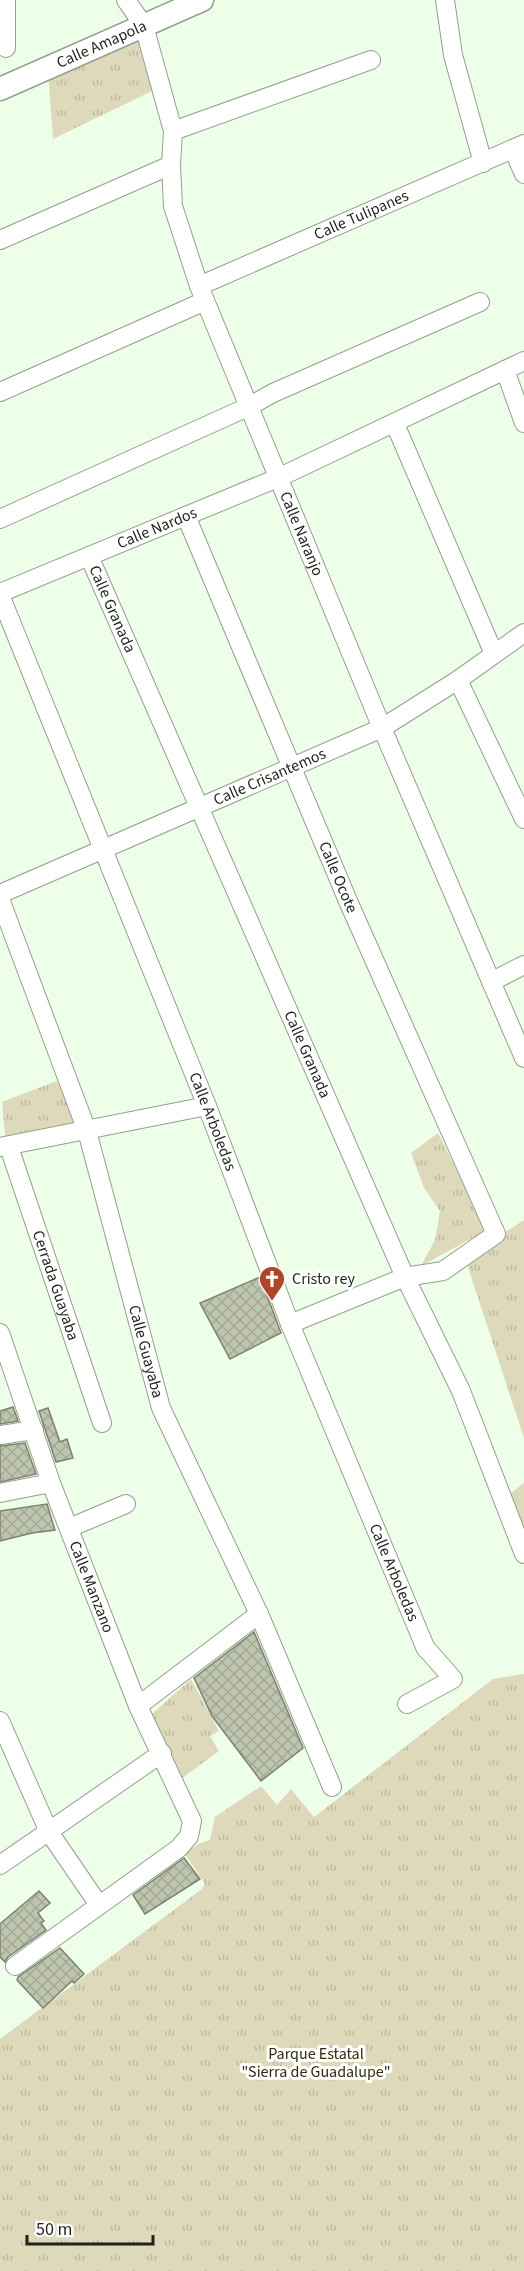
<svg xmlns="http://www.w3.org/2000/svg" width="524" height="2271" font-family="'Source Sans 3',sans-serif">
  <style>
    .park { fill: url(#park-tufts) }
    .building { fill: url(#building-cross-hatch); stroke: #7c826d; stroke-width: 1.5 }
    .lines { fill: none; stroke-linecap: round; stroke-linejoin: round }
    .minor-casing { stroke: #91a18e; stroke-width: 20 }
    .tertiary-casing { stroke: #91a18e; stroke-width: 25 }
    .minor { stroke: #fff; stroke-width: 18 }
    .tertiary { stroke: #fff; stroke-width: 22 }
    .labels { text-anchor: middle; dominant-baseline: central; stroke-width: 6; stroke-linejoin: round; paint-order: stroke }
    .street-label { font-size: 16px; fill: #1d231b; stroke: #fff }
    .poi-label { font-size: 16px; fill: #1d231b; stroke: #fff; text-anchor: start }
    .park-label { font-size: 16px; fill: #302a0a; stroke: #fff }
  </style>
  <defs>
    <pattern id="park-tufts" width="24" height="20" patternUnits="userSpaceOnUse" patternTransform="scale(1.5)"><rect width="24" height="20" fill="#dfd9bb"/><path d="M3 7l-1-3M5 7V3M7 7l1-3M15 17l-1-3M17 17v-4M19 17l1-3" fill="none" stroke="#bfbaa0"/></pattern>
    <pattern id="building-cross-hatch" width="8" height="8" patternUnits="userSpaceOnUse" patternTransform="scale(1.5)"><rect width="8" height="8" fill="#bec5ae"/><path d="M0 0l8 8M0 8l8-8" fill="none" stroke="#a3a995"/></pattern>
  </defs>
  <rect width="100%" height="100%" fill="#edfee9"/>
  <path class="park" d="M150 26 152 91 53 139 48 70Z
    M57 1081 78 1128 6 1144 2 1102Z
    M438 1133 487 1230 421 1266 435 1240 440 1211 424 1188 411 1153Z
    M524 1220V1438L465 1258Z
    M524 1483V1528L511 1493Z
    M524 1674V2271H0V2039L202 1889 205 1884 185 1854 198 1844 210 1840 215 1817 261 1786 277 1805 291 1789 314 1817 493 1679Z
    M191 1679 219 1731 210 1736 219 1751 181 1779 152 1714Z"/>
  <path class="building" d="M260 1277 281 1333 230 1359 200 1303Z
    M13 1407 18 1421 0 1424V1411Z
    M48 1408 60 1442 67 1439 73 1458 56 1462 39 1411Z
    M25 1443 36 1474 0 1482V1446Z
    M47 1504 55 1530 32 1533 0 1541V1511Z
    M254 1632 303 1748 261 1781 212 1716 194 1678Z
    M184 1858 200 1879 145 1914 133 1895Z
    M39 1891 50 1903 38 1913 44 1921 41 1923 46 1930 8 1957 5 1962 0 1957V1924Z
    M60 1948 84 1974 74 1983 72 1981 43 2008 17 1980 18 1977Z"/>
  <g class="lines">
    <g class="minor-casing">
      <g id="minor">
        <path d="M6 0V48"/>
        <path id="s1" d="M126 0 144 26 173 131 171 165 173 206 199 286 382 728 524 1058"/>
        <path d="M445 0 453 55 483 163"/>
        <path d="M173 131 371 60"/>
        <path d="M513 149 524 174"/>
        <path d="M0 240 171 165"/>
        <path id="s2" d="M199 286 524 144"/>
        <path d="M505 370 524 423"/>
        <path d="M0 392 205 301"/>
        <path d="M395 424 494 654"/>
        <path id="s3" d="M186 516 348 901 496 1234 443 1271 405 1277 290 1324"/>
        <path d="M0 519 250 406 273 393 480 302"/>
        <path id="s4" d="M89 556 405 1277 461 1391 524 1554"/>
        <path id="s5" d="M0 593 280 477 524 361"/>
        <path id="s6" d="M0 595 207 1106 290 1324 426 1649"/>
        <path d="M458 680 524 819"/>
        <path id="s7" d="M0 894 382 728 458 680 524 633"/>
        <path id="s8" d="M0 899 87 1131 161 1408 259 1614 332 1787"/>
        <path d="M491 982 524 965"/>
        <path d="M0 1147 207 1106"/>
        <path id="s9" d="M9 1147 102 1423"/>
        <path id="s10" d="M0 1333 51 1483 138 1706 192 1821 189 1836 179 1848 15 1966"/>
        <path d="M0 1435 34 1430"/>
        <path d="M0 1493 51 1483"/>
        <path d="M69 1528 126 1504"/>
        <path d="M407 1704 453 1679 425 1647"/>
        <path d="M138 1706 259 1614"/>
        <path d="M0 1721 49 1832 99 1905"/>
        <path d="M0 1865 162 1753"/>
      </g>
    </g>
    <g class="tertiary-casing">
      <g id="tertiary">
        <path id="s11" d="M0 89 202 0"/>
      </g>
    </g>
    <use href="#minor" class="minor"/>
    <use href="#tertiary" class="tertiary"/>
  </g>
  <defs>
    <g id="church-pin" transform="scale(1.35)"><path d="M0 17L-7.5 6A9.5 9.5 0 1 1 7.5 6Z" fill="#ae4527" stroke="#fff"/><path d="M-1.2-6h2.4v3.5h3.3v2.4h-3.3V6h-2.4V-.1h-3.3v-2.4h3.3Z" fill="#fff"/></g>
  </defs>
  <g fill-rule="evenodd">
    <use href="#church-pin" x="272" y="1279"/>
  </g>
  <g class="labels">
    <g class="street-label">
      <text stroke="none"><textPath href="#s11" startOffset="111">Calle Amapola</textPath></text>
      <text stroke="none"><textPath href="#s2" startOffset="177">Calle Tulipanes</textPath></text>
      <text stroke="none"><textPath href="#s5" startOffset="170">Calle Nardos</textPath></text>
      <text stroke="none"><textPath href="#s1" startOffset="568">Calle Naranjo</textPath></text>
      <text stroke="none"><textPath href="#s4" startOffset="58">Calle Granada</textPath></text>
      <text stroke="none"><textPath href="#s7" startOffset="294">Calle Crisantemos</textPath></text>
      <text stroke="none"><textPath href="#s3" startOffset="392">Calle Ocote</textPath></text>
      <text stroke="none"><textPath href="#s4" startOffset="544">Calle Granada</textPath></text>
      <text stroke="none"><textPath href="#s6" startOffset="568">Calle Arboledas</textPath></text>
      <text stroke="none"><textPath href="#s9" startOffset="146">Cerrada Guayaba</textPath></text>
      <text stroke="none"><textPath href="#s8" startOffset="476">Calle Guayaba</textPath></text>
      <text stroke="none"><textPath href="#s6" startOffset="1054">Calle Arboledas</textPath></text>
      <text stroke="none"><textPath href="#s10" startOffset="270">Calle Manzano</textPath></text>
    </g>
    <g class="poi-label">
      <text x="292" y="1279">Cristo rey</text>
    </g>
    <g class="park-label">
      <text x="316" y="2054">Parque Estatal<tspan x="316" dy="18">"Sierra de Guadalupe"</tspan></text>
    </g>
  </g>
  <path d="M27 2235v9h126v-9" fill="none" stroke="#1d231b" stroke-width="3"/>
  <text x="36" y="2235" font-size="18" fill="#1d231b" stroke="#ffffff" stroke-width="4.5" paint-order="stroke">50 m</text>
</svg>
